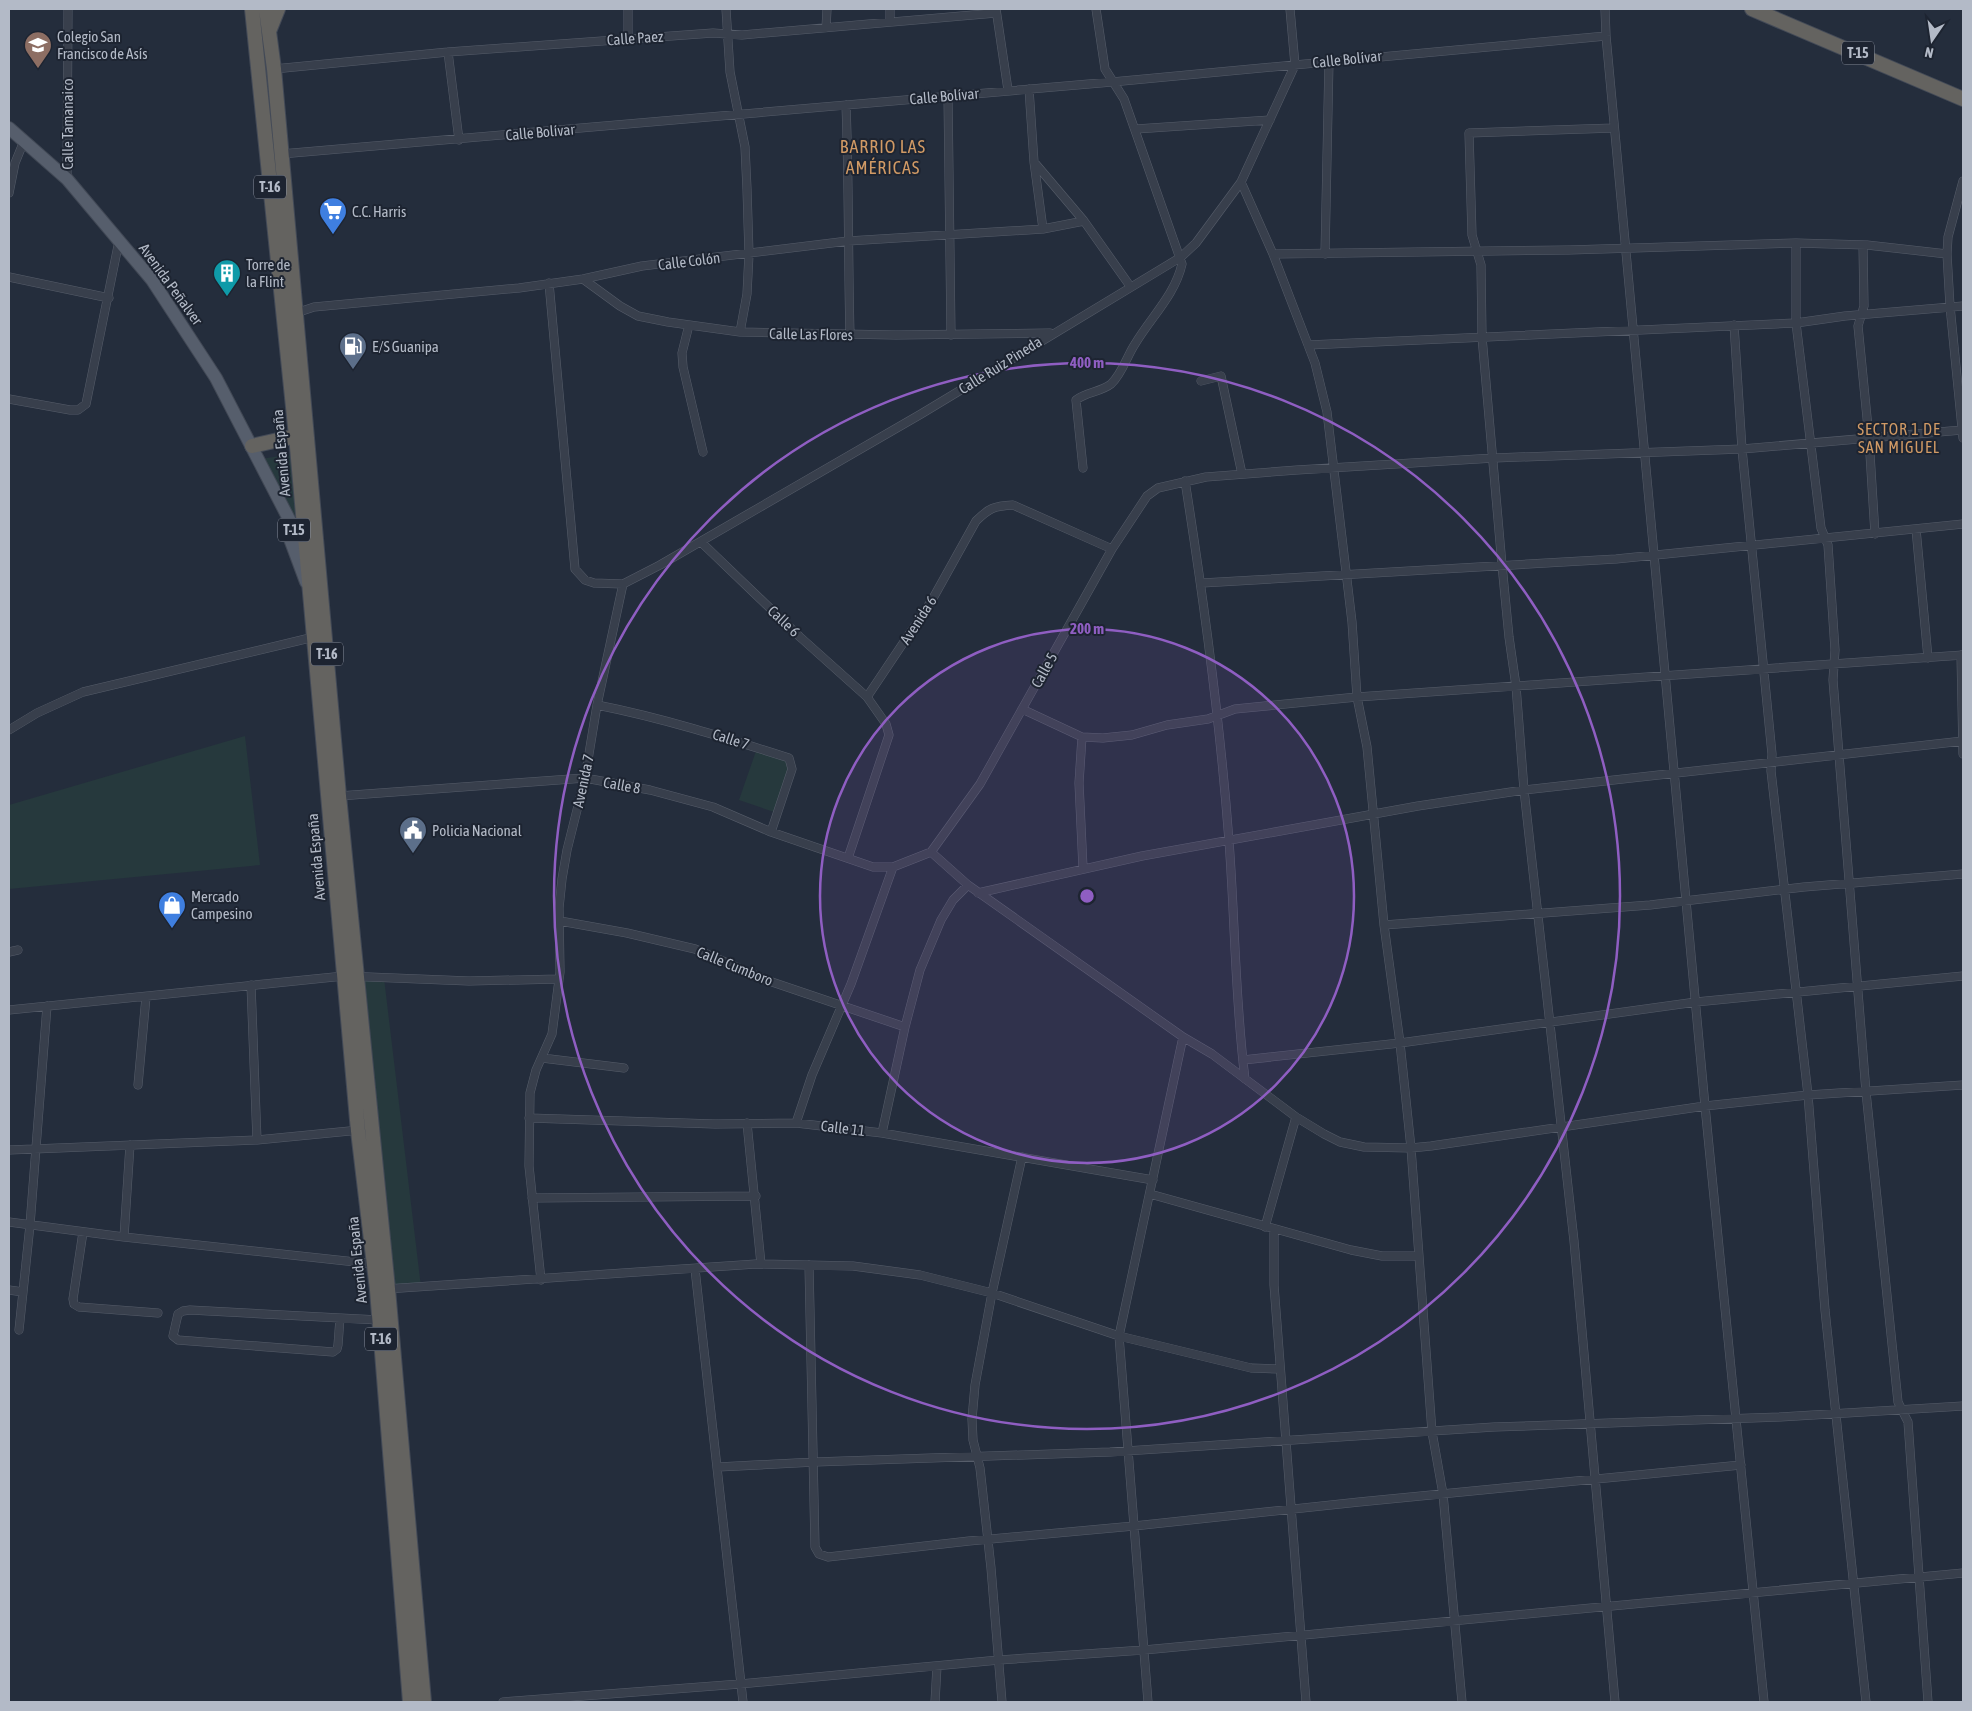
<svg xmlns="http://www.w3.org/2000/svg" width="1972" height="1711" font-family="'Asap Condensed',sans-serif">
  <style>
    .green { fill: #26393d }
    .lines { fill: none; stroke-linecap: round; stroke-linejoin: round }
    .minor-casing { stroke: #565d6a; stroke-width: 9 }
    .primary-casing { stroke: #414855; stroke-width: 14 }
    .trunk-casing { stroke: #434a57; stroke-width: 16 }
    .minor { stroke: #383f4c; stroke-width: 8 }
    .primary { stroke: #565e6c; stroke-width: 12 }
    .trunk { stroke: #646360; stroke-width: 14 }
    .ring { fill: none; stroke: #8f5ec2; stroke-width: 2.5 }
    .labels { text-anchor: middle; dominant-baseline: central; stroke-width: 4; stroke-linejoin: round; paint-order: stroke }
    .shield { fill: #1d2431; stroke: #868d9a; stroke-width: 1 }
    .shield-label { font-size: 14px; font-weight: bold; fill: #b3bac7 }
    .poi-label { font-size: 15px; fill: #b3bac7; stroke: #1d2431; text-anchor: start }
    .street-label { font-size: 15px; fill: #b3bac7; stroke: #1d2431 }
    .neighbourhood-label { font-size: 16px; letter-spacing: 1px; fill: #d19a65; stroke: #1d2431 }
    .quarter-label { font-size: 18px; letter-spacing: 1px; fill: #d19a65; stroke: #1d2431 }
    .centre { fill: #8f5ec2; stroke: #1d2431; stroke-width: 2.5 }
    .ring-label { font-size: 15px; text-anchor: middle; font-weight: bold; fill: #8f5ec2; stroke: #1d2431; stroke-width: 4; stroke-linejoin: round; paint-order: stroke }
  </style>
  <rect width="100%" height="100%" fill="#242d3c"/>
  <path class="green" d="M292 454 298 526 261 459Z
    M245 736 260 865 9 889V805Z
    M756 751 791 763 774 812 739 800Z
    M357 977 384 978 421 1287 388 1289Z"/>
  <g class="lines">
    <g class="minor-casing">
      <path id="minor" d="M726 9 730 72 745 147 747 189 749 254 747 294 740 332
        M996 9 1008 90
        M1605 9 1606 36 1705 1106 1764 1702
        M890 22V9
        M826 28 827 9
        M628 38V9
        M448 52 459 140
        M274 69 448 52 713 33 742 35 996 13
        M1029 89 1034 162 1043 229
        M948 95 951 335
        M846 105C849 182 848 258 850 335
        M1614 128 1469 133 1472 235 1481 265 1482 337 1502 565 1509 637 1516 686 1524 790 1574 1241 1615 1702
        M1136 129 1270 120
        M281 154 1112 82 1606 36
        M1034 162 1084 221 1130 286
        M67 179 68 9
        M1963 181 1948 237 1947 254 1950 306 1963 438
        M1241 182 1273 254 1315 363 1327 412 1352 622 1357 697 1367 747 1384 925 1400 1043 1411 1148 1432 1432 1443 1494 1462 1702
        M9 193 15 163 24 141
        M1796 243V323L1821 528 1828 545 1835 650 1833 680 1866 1092 1898 1402 1908 1422 1928 1702
        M1863 245 1864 306 1858 326 1869 438 1875 534
        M1273 254 1569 250 1796 243 1867 245 1947 254
        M1325 254 1329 61
        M9 277 109 298
        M583 279 620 306 638 316 668 322 740 332 896 335 1050 333
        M549 283 575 569 585 580 594 583 623 584 660 565 921 414 1181 257 1196 243 1241 182 1295 65 1290 9
        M296 313 314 307 519 288 583 279 642 266 848 241 1043 229 1084 221
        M689 325 682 353 683 367 703 452
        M1734 325 1742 449 1772 754 1771 771 1808 1095 1825 1310 1866 1702
        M1308 345 1796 323 1845 316 1963 306
        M1201 381 1221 376 1242 474
        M9 399 70 410H78L86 404 119 241
        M1083 468 1076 400C1086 392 1101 392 1111 384 1122 374 1127 356 1135 344 1151 317 1175 295 1182 264L1124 99 1105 69 1096 9
        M1185 481C1204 601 1220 721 1229 841 1235 920 1235 1000 1245 1079
        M1916 529 1928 658
        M702 543 800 637 867 697
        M1202 583 1616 559 1963 524
        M1961 655 1963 754
        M597 705C663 718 726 738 789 758L792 769 771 832
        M1022 709 1082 737 1103 738 1132 735 1167 725 1208 719 1235 709 1357 697 1963 655
        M9 730 37 713 83 692 314 637
        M1082 737 1079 783 1083 868
        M339 796 585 778 650 790 713 807 771 832 873 867H893
        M931 852 980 784 1112 549 1147 496 1158 488 1206 477 1297 470 1494 458 1742 449 1962 430
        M931 852 968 885 1183 1037 1212 1054 1296 1117 1324 1134 1340 1142 1364 1147 1411 1148 1431 1146 1705 1106 1808 1095 1963 1085
        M848 858 889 735 886 724 867 697 932 600 976 521C989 508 994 506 1013 505L1112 549
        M978 893 1142 856 1418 806 1524 790 1963 741
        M560 921 627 933 695 949 769 981 905 1027
        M1384 925 1650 905 1804 887 1963 874
        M9 952 18 950
        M251 985 257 1140
        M9 1010 344 976 469 981 559 979
        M542 1058 624 1068
        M1243 1060 1400 1043 1696 1002 1963 976
        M138 1085 146 997
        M529 1118 715 1124 796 1123 882 1133 1153 1180
        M747 1123 761 1264
        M796 1123 812 1075 851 984 893 867 931 852
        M882 1133 905 1027 920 970 941 920 953 900 968 885
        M9 1150 257 1140 360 1130
        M1150 1194 1351 1250 1382 1256H1419
        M532 1198 756 1196
        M9 1222 124 1237 374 1264
        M1265 1227 1296 1117
        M1274 1229V1285L1306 1702
        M83 1232 73 1299 74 1304 79 1307 158 1313
        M124 1237 130 1145
        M809 1265 815 1547 819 1554 828 1557 969 1541 1134 1526 1359 1502 1741 1465
        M695 1269C712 1413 726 1558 743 1702
        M541 1280 529 1166 530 1093 536 1070 552 1034 560 972 559 908 562 879 567 850 585 778 597 705 623 584
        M386 1289 756 1264 853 1266 920 1275 992 1293 1119 1336 1251 1368 1280 1369
        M9 1290 23 1292
        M340 1318 338 1345 337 1349 333 1352 178 1340 173 1336 178 1314 183 1311 190 1310 379 1320
        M19 1330 30 1225 47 1006
        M718 1467 815 1462 1110 1452 1494 1427 1780 1417 1963 1406
        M503 1702 740 1684 999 1660 1144 1650 1963 1573
        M935 1702 937 1666
        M1002 1702 991 1568 980 1468 973 1440 972 1419 975 1385 992 1293 1022 1157
        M1148 1702 1119 1336 1183 1037"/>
    </g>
    <g class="primary-casing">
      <path id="primary" d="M9 128 67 179 152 280 216 378 306 552
        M287 531 306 582"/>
    </g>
    <g class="trunk-casing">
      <path id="trunk" d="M252 9 296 436 358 1131 377 1290 410 1702
        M266 9 274 69 339 796 388 1289 424 1702
        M1752 9 1963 99
        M270 29 278 9
        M252 446 296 436"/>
    </g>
    <use href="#minor" class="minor"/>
    <use href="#primary" class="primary"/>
    <use href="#trunk" class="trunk"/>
  </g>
  <circle cx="1087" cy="896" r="267" fill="#8f5ec2" fill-opacity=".12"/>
  <g class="ring">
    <circle cx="1087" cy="896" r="267"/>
    <circle cx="1087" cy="896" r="533"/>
  </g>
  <defs>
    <g id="school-pin" transform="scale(1.4375)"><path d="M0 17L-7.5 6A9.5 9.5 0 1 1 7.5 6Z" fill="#8d6e63" stroke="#1d2431"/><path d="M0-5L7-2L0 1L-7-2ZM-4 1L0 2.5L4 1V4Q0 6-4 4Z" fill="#fff"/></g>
    <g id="supermarket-pin" transform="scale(1.4375)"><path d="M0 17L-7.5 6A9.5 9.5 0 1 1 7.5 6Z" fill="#3f7fe0" stroke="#1d2431"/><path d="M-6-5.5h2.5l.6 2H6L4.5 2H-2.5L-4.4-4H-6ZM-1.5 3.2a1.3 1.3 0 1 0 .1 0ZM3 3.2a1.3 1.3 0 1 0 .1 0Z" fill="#fff"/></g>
    <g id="building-pin" transform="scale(1.4375)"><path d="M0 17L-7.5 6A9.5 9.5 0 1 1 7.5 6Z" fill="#0f9aa8" stroke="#1d2431"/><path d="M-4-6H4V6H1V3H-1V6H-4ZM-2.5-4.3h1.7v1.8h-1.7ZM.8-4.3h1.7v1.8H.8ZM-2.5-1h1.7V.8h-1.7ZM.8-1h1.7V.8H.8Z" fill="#fff"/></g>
    <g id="fuel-pin" transform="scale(1.4375)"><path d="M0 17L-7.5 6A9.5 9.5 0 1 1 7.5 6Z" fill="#5c6f8a" stroke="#1d2431"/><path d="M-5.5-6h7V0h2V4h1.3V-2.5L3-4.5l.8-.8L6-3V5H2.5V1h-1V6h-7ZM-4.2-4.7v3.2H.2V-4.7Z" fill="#fff"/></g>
    <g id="civic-pin" transform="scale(1.4375)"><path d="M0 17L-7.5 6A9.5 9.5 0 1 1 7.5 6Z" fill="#5c6f8a" stroke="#1d2431"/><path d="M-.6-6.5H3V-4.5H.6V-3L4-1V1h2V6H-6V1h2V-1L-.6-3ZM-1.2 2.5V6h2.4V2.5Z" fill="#fff"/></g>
    <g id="shop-pin" transform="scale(1.4375)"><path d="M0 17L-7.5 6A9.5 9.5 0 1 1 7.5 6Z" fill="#3f7fe0" stroke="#1d2431"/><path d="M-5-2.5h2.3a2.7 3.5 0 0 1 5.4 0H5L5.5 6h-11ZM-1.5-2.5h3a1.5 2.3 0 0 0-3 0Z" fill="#fff"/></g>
  </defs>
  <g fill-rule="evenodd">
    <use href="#school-pin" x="38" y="45"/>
    <use href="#supermarket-pin" x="333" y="211"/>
    <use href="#building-pin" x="227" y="273"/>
    <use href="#fuel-pin" x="353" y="346"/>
    <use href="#civic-pin" x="413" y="830"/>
    <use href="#shop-pin" x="172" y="905"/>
  </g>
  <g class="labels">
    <g class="shield">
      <rect x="1842" y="41.5" width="32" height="23" rx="4"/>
      <rect x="254" y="175.5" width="32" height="23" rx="4"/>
      <rect x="278" y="518.5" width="32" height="23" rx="4"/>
      <rect x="311" y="642.5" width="32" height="23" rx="4"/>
      <rect x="365" y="1327.5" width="32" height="23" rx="4"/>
    </g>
    <g class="shield-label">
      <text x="1858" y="53">T-15</text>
      <text x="270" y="187">T-16</text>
      <text x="294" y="530">T-15</text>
      <text x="327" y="654">T-16</text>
      <text x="381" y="1339">T-16</text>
    </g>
    <g class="poi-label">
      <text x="57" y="36">Colegio San<tspan x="57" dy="17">Francisco de Asís</tspan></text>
      <text x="352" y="211">C.C. Harris</text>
      <text x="246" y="264">Torre de<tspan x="246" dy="17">la Flint</tspan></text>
      <text x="372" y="346">E/S Guanipa</text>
      <text x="432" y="830">Policia Nacional</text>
      <text x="191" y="896">Mercado<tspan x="191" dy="17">Campesino</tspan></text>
    </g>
    <g class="street-label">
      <text transform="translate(635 38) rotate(-4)">Calle Paez</text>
      <text transform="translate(1347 59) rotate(-6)">Calle Bolívar</text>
      <text transform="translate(944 96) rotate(-5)">Calle Bolívar</text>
      <text transform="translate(67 124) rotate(-90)">Calle Tamanaico</text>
      <text transform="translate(540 132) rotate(-5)">Calle Bolívar</text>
      <text transform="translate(689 261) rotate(-7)">Calle Colón</text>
      <text transform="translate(171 284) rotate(54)">Avenida Peñalver</text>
      <text transform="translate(811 334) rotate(1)">Calle Las Flores</text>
      <text transform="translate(1000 365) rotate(-32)">Calle Ruiz Pineda</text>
      <text transform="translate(281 453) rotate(-95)">Avenida España</text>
      <text transform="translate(918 620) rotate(-57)">Avenida 6</text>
      <text transform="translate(784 621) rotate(43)">Calle 6</text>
      <text transform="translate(1044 670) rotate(-61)">Calle 5</text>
      <text transform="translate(731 739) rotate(18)">Calle 7</text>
      <text transform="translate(583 781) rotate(-78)">Avenida 7</text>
      <text transform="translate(622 785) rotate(10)">Calle 8</text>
      <text transform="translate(316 857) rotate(-95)">Avenida España</text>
      <text transform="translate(735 966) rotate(22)">Calle Cumboro</text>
      <text transform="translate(843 1128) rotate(7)">Calle 11</text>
      <text transform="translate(357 1260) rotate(-96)">Avenida España</text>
    </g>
    <g class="neighbourhood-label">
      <text x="1899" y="429">SECTOR 1 DE<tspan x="1899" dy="18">SAN MIGUEL</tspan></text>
    </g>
    <g class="quarter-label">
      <text x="883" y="146">BARRIO LAS<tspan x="883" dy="21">AMÉRICAS</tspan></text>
    </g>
  </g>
  <circle cx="1087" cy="896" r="8" class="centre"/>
  <g class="ring-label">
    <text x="1087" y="368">400 m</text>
    <text x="1087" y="634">200 m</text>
  </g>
  <rect width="1972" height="1711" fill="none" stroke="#b3bac7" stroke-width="20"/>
  <g transform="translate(1932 40) rotate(193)" stroke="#1d2431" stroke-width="4" paint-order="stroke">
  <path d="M0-4L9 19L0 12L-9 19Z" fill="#b3bac7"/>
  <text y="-8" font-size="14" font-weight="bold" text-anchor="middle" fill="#b3bac7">N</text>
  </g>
</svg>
